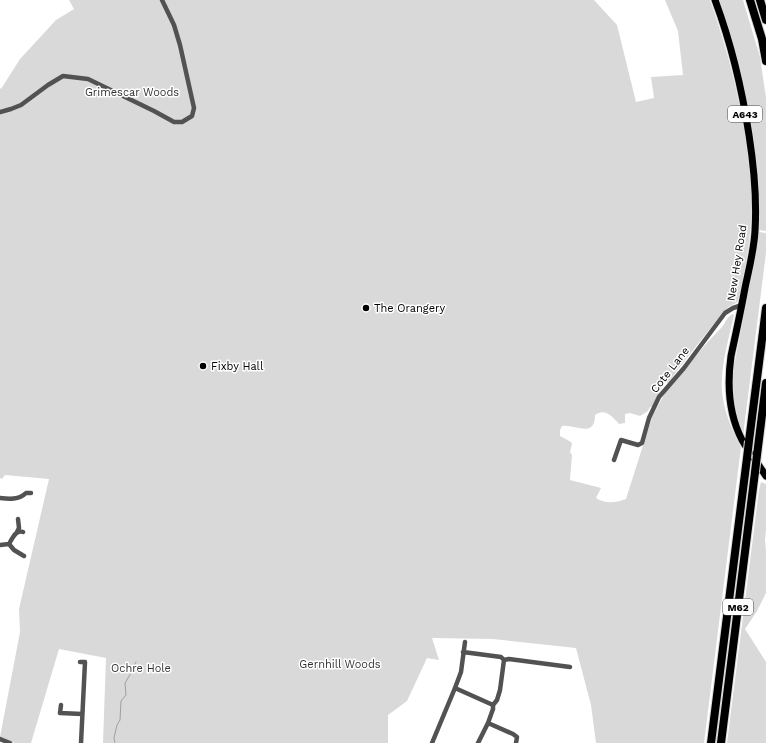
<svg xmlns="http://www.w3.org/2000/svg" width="766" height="743" font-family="'Work Sans',sans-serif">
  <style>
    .green { fill: #d9d9d9 }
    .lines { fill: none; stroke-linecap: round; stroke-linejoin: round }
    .stream { stroke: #a0a0a0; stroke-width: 1 }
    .primary-casing { stroke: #dbdbdb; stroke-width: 9 }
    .highway-casing { stroke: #dbdbdb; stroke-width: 10 }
    .street { stroke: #525252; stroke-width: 4.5 }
    .primary { stroke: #000; stroke-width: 7 }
    .highway { stroke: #000; stroke-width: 8 }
    .highway-bridge-casing { stroke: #dbdbdb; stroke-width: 10; stroke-linecap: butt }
    .highway-bridge { stroke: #000; stroke-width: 8 }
    .poi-dot { fill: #000; stroke: #fff; stroke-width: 1.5 }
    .labels { text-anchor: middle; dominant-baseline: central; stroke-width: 3; stroke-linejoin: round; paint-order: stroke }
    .shield { fill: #fff; stroke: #4c4c4c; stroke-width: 1 }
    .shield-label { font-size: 10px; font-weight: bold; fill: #000 }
    .park-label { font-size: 11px; fill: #303030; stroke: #fff }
    .street-label { font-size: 11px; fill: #000; stroke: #fff }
    .poi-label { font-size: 11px; fill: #000; stroke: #fff; text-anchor: start }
  </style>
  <rect width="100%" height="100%" fill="#fff"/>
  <path class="green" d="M69 0H594L617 25 636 102 654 98 651 77 683 75 678 31 665 0H710C729 54 743 109 749 166 751 184 753 202 751 220 750 236 748 252 745 268 743 279 741 291 738 301L736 303 730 306 724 311 679 368 672 378 668 383 666 382 662 387V388L652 407H650L648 411 640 416 630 413 625 414V423L619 424C612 416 605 408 595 415 595 439 575 424 562 426L560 430V436L571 442 572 444 570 452 572 455 570 480 601 488 596 498C605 504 616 503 626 499L652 417 665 393C684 371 701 348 721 328 726 323 726 317 733 314L734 315C729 338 720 368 722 391 724 411 731 429 741 447L704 743H596L591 705 576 648 493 639 432 638 439 660 427 658 407 701 388 715V743H103L106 658 59 649 31 743H15L0 737 20 632 19 609 49 479 5 475 2 479 0 478V88L1 89 20 59 56 20 74 9Z
    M719 0H743L760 57 766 98V231L759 230C761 188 755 147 747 106 740 70 732 34 719 0Z
    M759 232 766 233V253L743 436C735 411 731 394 734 367Z
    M761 482 766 484V530L765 540 766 552V593L757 611 745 629 766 662V743H727L759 490Z"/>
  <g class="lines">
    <path class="stream" d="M115 743 114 738 117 725 120 720 121 701 126 695 125 683 131 673 133 667 136 662"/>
    <g class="primary-casing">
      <path id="primary" d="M715 0C731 43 742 89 749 135 754 167 757 199 755 231 754 250 749 269 745 288 741 310 736 333 731 356 727 385 728 413 742 440 749 452 758 464 766 476"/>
    </g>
    <g class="highway-casing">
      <path id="highway" d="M750 0 762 39 766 61
        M760 0 766 20
        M749 441 766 308
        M757 455 766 383
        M711 743 747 458
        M721 743 755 472"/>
    </g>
    <path class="street" d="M0 112 11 109 21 105 48 85 63 76 88 79 154 111 174 122H182L192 116 194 108 180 45 174 25 162 0
      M614 460 621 440 638 445 642 443 649 418 659 397 684 368 725 313 733 308 742 305
      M0 498C9 499 19 500 26 493H31
      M17 532 19 528 18 519
      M9 544 14 550 24 556
      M0 545 9 544C12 539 16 529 23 532
      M463 652 501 657 504 660 500 690 497 700 493 705
      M504 660 509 659 570 667
      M80 662H85L81 743
      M455 688 493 705V709L488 723 513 734 517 737 516 743
      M61 705 60 713 82 714
      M0 739 10 743
      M432 743 455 688 461 672 465 642
      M478 743 488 723"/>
    <use href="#primary" class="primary"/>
    <use href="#highway" class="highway"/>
    <g class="highway-bridge-casing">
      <path id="highway-bridge" d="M747 458 749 441
        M755 472 757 455"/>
    </g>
    <use href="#highway-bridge" class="highway-bridge"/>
  </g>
  <g class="poi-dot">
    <circle cx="366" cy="308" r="4"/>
    <circle cx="203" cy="366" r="4"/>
  </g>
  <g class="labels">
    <g class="shield">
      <rect x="728" y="106" width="34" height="16" rx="3"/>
      <rect x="723" y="599" width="30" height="16" rx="3"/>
    </g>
    <g class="shield-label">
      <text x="745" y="114">A643</text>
      <text x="738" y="607">M62</text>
    </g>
    <g class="park-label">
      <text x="132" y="92">Grimescar Woods</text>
      <text x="340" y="664">Gernhill Woods</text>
      <text x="141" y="668">Ochre Hole</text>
    </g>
    <g class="street-label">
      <text transform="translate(737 263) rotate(-81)">New Hey Road</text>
      <text transform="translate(670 370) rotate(-52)">Cote Lane</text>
    </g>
    <g class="poi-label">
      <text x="374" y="308">The Orangery</text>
      <text x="211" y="366">Fixby Hall</text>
    </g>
  </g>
</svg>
